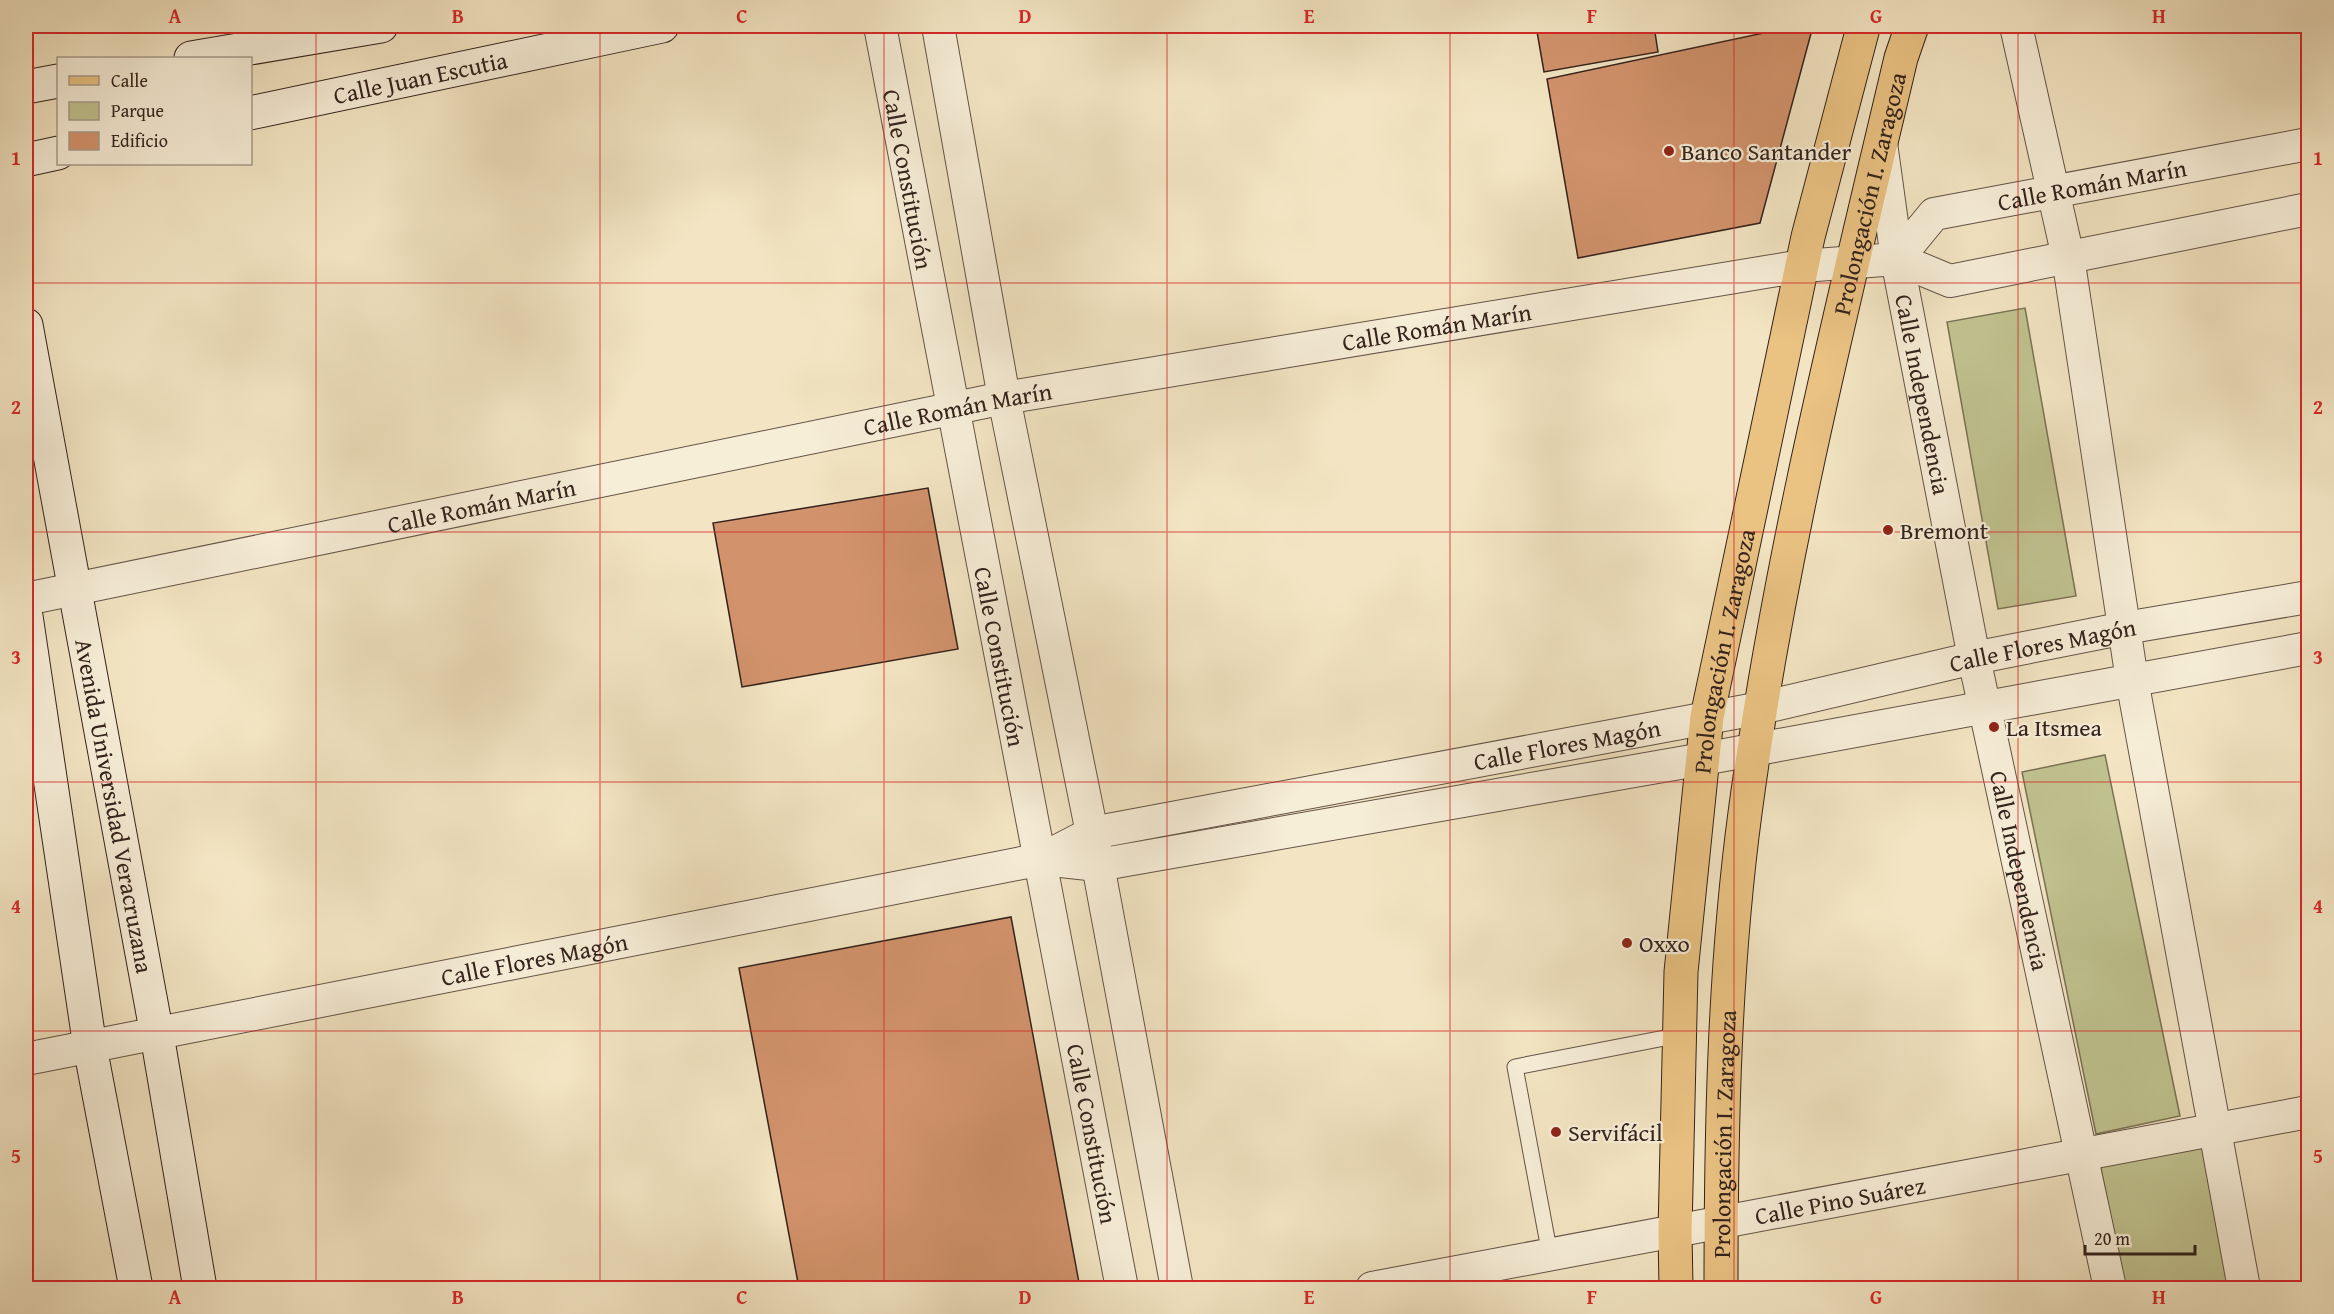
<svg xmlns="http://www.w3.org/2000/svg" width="2334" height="1314" font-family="'Gentium Book Plus',serif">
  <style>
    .green { fill: #c0c390; stroke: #7a7256; stroke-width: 1.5 }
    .building { fill: #d2936c; stroke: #33221c; stroke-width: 1.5 }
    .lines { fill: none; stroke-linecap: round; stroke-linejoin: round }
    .service-casing { stroke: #635346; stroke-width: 17 }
    .minor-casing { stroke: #635346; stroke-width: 34 }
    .secondary-casing { stroke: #33221c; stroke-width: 35 }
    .primary-casing { stroke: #33221c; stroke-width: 35 }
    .service { stroke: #f7eed8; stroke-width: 15 }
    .minor { stroke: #f7eed8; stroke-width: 32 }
    .secondary { stroke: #f7eed8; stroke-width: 33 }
    .primary { stroke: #eac282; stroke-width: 33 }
    .grid { fill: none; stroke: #d62828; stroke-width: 1.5; stroke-opacity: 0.55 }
    .poi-dot { fill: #8f2418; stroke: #f7eed8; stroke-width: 2 }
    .labels { text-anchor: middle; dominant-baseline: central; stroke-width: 4.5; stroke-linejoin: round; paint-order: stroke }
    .street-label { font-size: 24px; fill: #33221c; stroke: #f7eed8 }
    .poi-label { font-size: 24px; fill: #33221c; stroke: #f7eed8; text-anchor: start }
    .neatline { fill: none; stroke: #d62828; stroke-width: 2 }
    .grid-label { font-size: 20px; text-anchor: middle; font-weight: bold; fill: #d62828 }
  </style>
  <rect width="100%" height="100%" fill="#f3e5c3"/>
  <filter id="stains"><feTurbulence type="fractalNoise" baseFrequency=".00333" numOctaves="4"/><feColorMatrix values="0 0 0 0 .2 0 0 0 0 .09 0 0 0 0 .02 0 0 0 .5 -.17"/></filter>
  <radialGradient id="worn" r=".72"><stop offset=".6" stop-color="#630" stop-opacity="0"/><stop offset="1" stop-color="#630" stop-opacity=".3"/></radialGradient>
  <path class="green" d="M2025 308 2076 596 1998 609 1947 322Z
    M2105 755 2180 1116 2096 1134 2022 772Z
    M2203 1145 2229 1288H2125L2100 1165Z"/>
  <path class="building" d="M1536 26H1654L1658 52 1544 72Z
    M1797 26H1813L1760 223 1578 258 1547 79Z
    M928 488 958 649 742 687 713 523Z
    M1011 917 1080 1288H799L739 968Z"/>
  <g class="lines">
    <g class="service-casing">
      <path id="service" d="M1550 1255 1515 1067 1680 1035"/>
    </g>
    <g class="minor-casing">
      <g id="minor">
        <path id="s1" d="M880 26C957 447 1043 867 1122 1288"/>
        <path d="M938 26 1004 398 1092 833 1177 1288"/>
        <path d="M2016 26 2068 257 2132 680 2244 1288"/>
        <path id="s2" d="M1881 143 1897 259 1974 658 2110 1288"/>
        <path id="s3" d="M1897 259 1934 214 2308 144"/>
        <path id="s4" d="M26 599 1004 398 1802 266 1897 259 1950 281 2308 209"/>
        <path d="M1042 859 1098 865 1703 759 2308 648"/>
        <path id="s5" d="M26 1059 1042 859 1092 833 1761 708 1974 658 2125 628 2308 597"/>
        <path id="s6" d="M1372 1288 2308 1112"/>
      </g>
    </g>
    <g class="secondary-casing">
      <g id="secondary">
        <path d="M191 58 381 26"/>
        <path d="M26 87 58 81"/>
        <path id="s7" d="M250 113 662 26"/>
        <path d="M26 160 58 153"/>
        <path id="s8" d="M26 325 157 1035 200 1288"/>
        <path d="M26 616 90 1047 136 1288"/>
      </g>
    </g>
    <g class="primary-casing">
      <g id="primary">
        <path id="s9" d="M1676 1288 1675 1231 1681 972 1707 717 1808 237 1863 28"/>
        <path id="s10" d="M1721 1288C1721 1130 1724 970 1745 813 1779 558 1842 308 1901 58L1912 26"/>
      </g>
    </g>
    <use href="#service" class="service"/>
    <use href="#minor" class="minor"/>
    <use href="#secondary" class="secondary"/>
    <use href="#primary" class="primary"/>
  </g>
  <path class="grid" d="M316 26V1288M600 26V1288M884 26V1288M1167 26V1288M1450 26V1288M1734 26V1288M2018 26V1288M26 283H2308M26 532H2308M26 782H2308M26 1031H2308"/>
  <g class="poi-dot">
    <circle cx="1669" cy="151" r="6"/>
    <circle cx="1888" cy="530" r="6"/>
    <circle cx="1994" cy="727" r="6"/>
    <circle cx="1627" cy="943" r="6"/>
    <circle cx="1556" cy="1132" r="6"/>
  </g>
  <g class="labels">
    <g class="street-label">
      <text stroke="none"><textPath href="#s7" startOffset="174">Calle Juan Escutia</textPath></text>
      <text stroke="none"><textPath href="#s1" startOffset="156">Calle Constitución</textPath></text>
      <text stroke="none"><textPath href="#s3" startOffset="219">Calle Román Marín</textPath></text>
      <text stroke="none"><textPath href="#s10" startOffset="1108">Prolongación I. Zaragoza</textPath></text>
      <text stroke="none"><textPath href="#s4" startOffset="1437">Calle Román Marín</textPath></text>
      <text stroke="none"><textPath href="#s2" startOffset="255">Calle Independencia</textPath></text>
      <text stroke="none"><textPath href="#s4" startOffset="951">Calle Román Marín</textPath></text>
      <text stroke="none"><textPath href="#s4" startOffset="465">Calle Román Marín</textPath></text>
      <text stroke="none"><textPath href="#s5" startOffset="2061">Calle Flores Magón</textPath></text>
      <text stroke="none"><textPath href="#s9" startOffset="640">Prolongación I. Zaragoza</textPath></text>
      <text stroke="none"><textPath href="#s1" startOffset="642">Calle Constitución</textPath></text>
      <text stroke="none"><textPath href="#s5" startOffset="1575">Calle Flores Magón</textPath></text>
      <text stroke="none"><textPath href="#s8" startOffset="489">Avenida Universidad Veracruzana</textPath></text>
      <text stroke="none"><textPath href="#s2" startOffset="741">Calle Independencia</textPath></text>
      <text stroke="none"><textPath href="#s5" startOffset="518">Calle Flores Magón</textPath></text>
      <text stroke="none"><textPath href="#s10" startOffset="154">Prolongación I. Zaragoza</textPath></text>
      <text stroke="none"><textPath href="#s1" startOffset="1128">Calle Constitución</textPath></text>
      <text stroke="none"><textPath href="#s6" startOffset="476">Calle Pino Suárez</textPath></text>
    </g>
    <g class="poi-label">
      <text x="1681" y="151">Banco Santander</text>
      <text x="1900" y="530">Bremont</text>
      <text x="2006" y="727">La Itsmea</text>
      <text x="1639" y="943">Oxxo</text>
      <text x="1568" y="1132">Servifácil</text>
    </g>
  </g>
  <rect width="2334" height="1314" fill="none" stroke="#f3e5c3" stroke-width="66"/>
  <rect x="57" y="57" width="195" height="108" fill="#f7eed8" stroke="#a99c8d" stroke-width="1.5"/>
  <rect x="69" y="76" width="30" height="9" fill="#eac282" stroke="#a99c8d" stroke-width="1.5"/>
  <text x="111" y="87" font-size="18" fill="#33221c">Calle</text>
  <rect x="69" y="102" width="30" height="18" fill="#c0c390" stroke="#a99c8d" stroke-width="1.5"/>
  <text x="111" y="117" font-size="18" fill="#33221c">Parque</text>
  <rect x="69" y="132" width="30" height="18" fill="#d2936c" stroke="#a99c8d" stroke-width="1.5"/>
  <text x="111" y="147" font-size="18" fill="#33221c">Edificio</text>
  <path d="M2085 1245v9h110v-9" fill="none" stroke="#33221c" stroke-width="3"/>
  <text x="2094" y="1245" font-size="18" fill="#33221c" stroke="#f7eed8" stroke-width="4.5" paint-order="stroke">20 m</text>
  <rect x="33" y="33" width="2268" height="1248" class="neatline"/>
  <g class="grid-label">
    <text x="175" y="23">A</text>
    <text x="458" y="23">B</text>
    <text x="742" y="23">C</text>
    <text x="1025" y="23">D</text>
    <text x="1309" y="23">E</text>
    <text x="1592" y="23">F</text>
    <text x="1876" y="23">G</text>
    <text x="2159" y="23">H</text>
    <text x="16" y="165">1</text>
    <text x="2318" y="165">1</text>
    <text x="16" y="414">2</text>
    <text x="2318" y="414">2</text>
    <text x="16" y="664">3</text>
    <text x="2318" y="664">3</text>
    <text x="16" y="913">4</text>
    <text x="2318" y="913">4</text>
    <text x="16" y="1163">5</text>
    <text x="2318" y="1163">5</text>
    <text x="175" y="1304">A</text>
    <text x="458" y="1304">B</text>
    <text x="742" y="1304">C</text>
    <text x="1025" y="1304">D</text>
    <text x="1309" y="1304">E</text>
    <text x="1592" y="1304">F</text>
    <text x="1876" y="1304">G</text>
    <text x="2159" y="1304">H</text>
  </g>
  <rect width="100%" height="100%" filter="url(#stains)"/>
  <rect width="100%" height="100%" fill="url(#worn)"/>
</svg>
